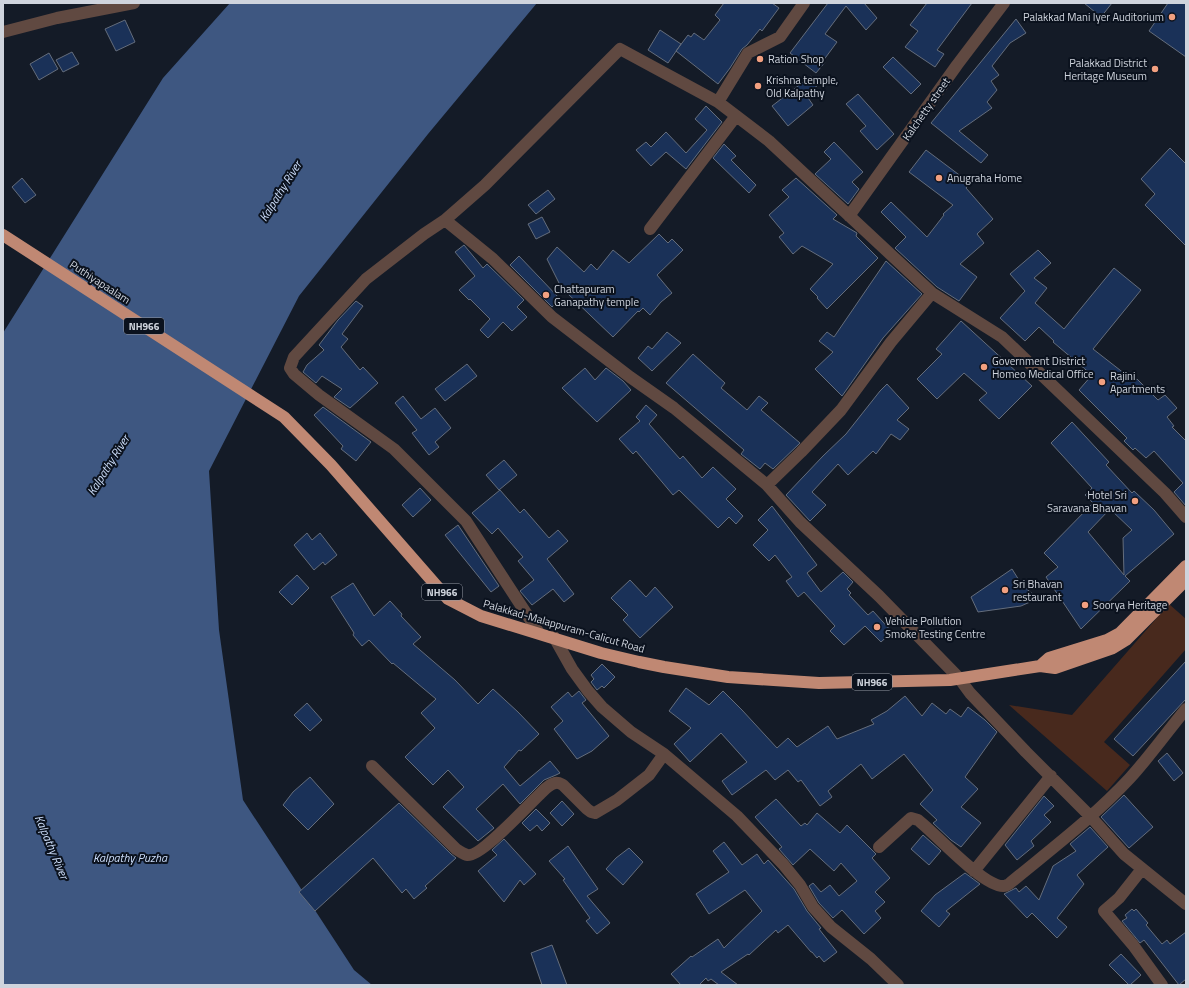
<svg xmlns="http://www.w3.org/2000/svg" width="1189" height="988" font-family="'Titillium Web',sans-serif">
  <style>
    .green { fill: #48291d }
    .water { fill: #3e5781 }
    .building { fill: #1a3158; stroke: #646d7c; fill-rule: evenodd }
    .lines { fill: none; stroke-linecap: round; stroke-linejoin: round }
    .minor { stroke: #604941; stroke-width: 12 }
    .highway { stroke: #c08873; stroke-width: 12 }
    .poi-dot { fill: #f2a080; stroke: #0b121e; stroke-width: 1.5 }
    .labels { text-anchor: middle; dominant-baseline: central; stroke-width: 4; stroke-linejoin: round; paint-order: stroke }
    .shield { fill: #0b121e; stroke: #949aa4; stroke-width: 1 }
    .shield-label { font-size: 10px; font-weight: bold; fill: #cfd4dd }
    .poi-label { font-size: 11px; fill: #cfd4dd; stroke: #0b121e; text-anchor: start }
    .street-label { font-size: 11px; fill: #cfd4dd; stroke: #0b121e }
    .water-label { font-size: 12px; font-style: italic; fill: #cbdcf8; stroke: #0b121e }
  </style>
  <rect width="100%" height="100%" fill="#141b27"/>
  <path class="green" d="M1169 604 1186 619V649L1104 742 1130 765 1107 791 1009 705 1072 715Z"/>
  <path class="water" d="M230 3H537L428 134 299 296 209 471 219 630 243 800 354 970 372 985H3V333L163 78Z"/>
  <path class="building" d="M724 3H772L779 8 762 31 760 29 747 45 742 49 730 68 718 84 676 51 688 35 691 37 694 33 704 40 720 20 715 15Z
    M828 3H864L877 18 866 30 846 6 825 34 837 42 823 61 825 62 816 73 790 53Z
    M927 3H972L937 50 944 54 935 67 905 47 918 31 910 25Z
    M1084 3H1112L1101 17Z
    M1168 3H1186V57L1149 31Z
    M1016 19 1026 33 1010 43 992 66 999 75 991 81 997 90 987 102 992 108 959 131 988 155 981 163 931 123Z
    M125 20 135 42 116 51 105 29Z
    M660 30 681 44 668 63 648 50Z
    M72 52 79 64 63 72 56 60Z
    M49 53 58 69 39 80 30 64Z
    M893 57 921 84 911 94 883 67Z
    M811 76 818 85 806 95 813 105 788 126 772 106Z
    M858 94 894 134 877 150 860 131 866 126 846 104Z
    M706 106 722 122 686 169 666 152 651 166 636 150 646 142 651 147 666 132 686 153 707 130 695 119Z
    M834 142 863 172 852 182 859 189 848 204 815 174 831 159 824 152Z
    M724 144 736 156 731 160 756 185 749 193 713 158Z
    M1170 148 1186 164V246L1145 205 1155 194 1141 179Z
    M926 150 970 183 966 188 993 219 977 234 984 243 960 264 977 277 959 301 937 287 895 248 906 237 881 212 891 202 927 237 944 215 943 214 953 205 909 172Z
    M22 178 36 195 25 203 12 187Z
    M796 178 837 215 833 219 857 233 856 236 878 258 827 309 817 298 818 297 810 289 833 264 802 246 793 254 779 237 784 233 769 215 789 197 782 190Z
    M548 190 555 199 536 214 528 205Z
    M542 217 550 232 536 239 528 224Z
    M659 234 668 243 672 239 683 250 657 275 672 293 661 302 650 315 643 308 639 312 638 311 613 337 567 293 565 295 547 259 557 247 584 272 591 264 597 270 613 250 629 263Z
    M464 245 483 268 487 264 524 300 517 307 527 317 512 331 503 322 488 338 480 330 490 319 470 299 469 300 459 290 475 276 455 252Z
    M1038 250 1051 263 1034 278 1047 288 1035 303 1064 329 1114 268 1141 290 1093 349 1134 381 1137 379 1158 400 1165 395 1177 408 1167 417 1174 426 1172 427 1186 441V506L1174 492 1183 483 1154 451 1146 458 1135 448 1133 450 1124 441 1127 438 1079 390 1092 375 1053 342 1054 341 1039 327 1025 341 1000 318 1025 291 1010 274Z
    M519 256 560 299 552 307 510 265Z
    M886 261 922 294 883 338 842 396 815 369 833 352 819 341 827 332 834 337Z
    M356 301 363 306 342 334 348 339 341 347 360 370 363 367 378 383 350 408 334 397 342 389 322 376 316 383 303 372 307 365 324 350 319 345 338 320Z
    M961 321 1032 386 999 419 979 400 987 393 964 373 937 399 917 379 942 354 936 349Z
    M667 332 681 343 652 371 638 358 648 346 652 349Z
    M693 354 725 383 721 388 747 410 759 396 768 403 761 410 800 443 773 469 765 463 760 469 741 454 744 450 666 383Z
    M467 364 477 376 445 401 435 389Z
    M585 368 595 380 606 368 623 381 631 390 597 422 562 388Z
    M887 384 909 408 897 420 909 429 900 440 891 434 876 454 873 451 848 475 838 464 812 492 826 505 810 521 786 495 823 456 846 434 880 391Z
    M403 396 421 419 435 408 451 428 435 442 439 447 429 455 412 433 417 430 395 403Z
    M646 405 657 415 649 424 680 459 683 456 702 478 713 467 736 489 726 499 743 516 736 524 729 517 718 528 679 490 673 495 636 451 633 454 619 439 640 421 636 417Z
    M323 407 371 442 356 461 341 449 343 446 314 415Z
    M1072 422 1109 462 1106 465 1132 493 1134 491 1154 510 1174 534 1125 576 1130 581 1081 629 1046 577 1058 567 1044 553 1093 503 1085 495 1092 488 1051 443ZM1110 509 1132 530 1123 538 1124 575 1088 532Z
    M504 460 517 475 499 490 486 475Z
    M420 488 431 500 413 517 402 505Z
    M500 490 520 513 524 509 549 538 558 530 568 541 547 559 574 594 564 602 553 589 532 605 520 591 534 580 518 561 523 557 498 528 492 534 472 513Z
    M772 506 817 565 807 573 821 592 843 572 853 582 847 589 851 593 849 595 868 615 873 611 892 632 881 642 865 626 844 645 830 631 835 626 804 592 798 597 786 581 792 577 775 555 769 561 753 545 768 530 758 520Z
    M458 525 499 586 491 592 445 535Z
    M307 533 312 540 320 533 337 555 325 565 323 562 314 570 294 545Z
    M1012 569 1022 585 1035 596 1030 602 1021 606 978 612 971 597Z
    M297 575 309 588 292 605 279 592Z
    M630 580 646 597 655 587 673 607 640 638 623 620 628 615 611 598Z
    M353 583 374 616 390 601 402 614 401 616 421 637 413 644 455 680 478 704 493 689 518 712 539 734 521 751 519 750 504 767 520 786 550 761 560 773 556 775 544 780 520 804 503 784 476 809 494 828 478 841 443 807 464 787 448 770 433 785 405 757 435 728 421 713 436 699 393 663 392 664 369 640 362 646 353 635 354 633 331 597Z
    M1186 661V699L1133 756 1114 739Z
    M602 664 615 677 604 688 602 686 597 690 591 682 594 679 591 675Z
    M686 688 709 705 723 691 742 710 777 748 788 738 797 747 828 726 837 739 874 724 871 720 887 711 905 696 922 716 932 703 946 714 950 709 961 717 968 707 985 720 997 732 965 777 978 789 961 807 981 823 961 847 951 840 933 823 937 820 920 804 933 790 904 754 872 779 861 764 828 791 832 797 820 806 801 780 798 782 788 770 775 780 766 770 732 795 722 781 747 762 721 733 690 762 674 744 691 728 669 711Z
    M579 691 586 700 582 703 609 736 592 751 577 759 554 729 563 721 551 707 568 692 572 697Z
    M307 703 322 720 310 731 294 715Z
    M1167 753 1183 773 1174 781 1158 761Z
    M310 777 334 804 308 830 283 805 293 792Z
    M1124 795 1153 827 1129 848 1101 817Z
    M1044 796 1054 806 1044 815 1051 822 1031 841 1034 846 1017 860 1005 845Z
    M776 799 801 826 805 823 807 825 817 813 840 833 847 825 876 854 872 858 890 878 875 892 885 902 875 911 881 918 864 934 842 910 833 918 819 903 809 886 813 883 821 892 830 885 839 896 857 881 841 863 834 871 810 849 793 865 779 849 782 847 755 817Z
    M562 801 574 814 562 826 550 813Z
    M399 803 451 854 456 858 425 886 427 888 414 899 406 889 402 893 373 858 315 911 299 892Z
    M536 809 550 823 542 831 537 825 530 831 522 823Z
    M1090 827 1108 847 1077 875 1084 884 1057 918 1067 927 1057 938 1032 913 1027 918 1004 894 1016 888 1019 892 1026 886 1039 900 1053 866 1076 851 1070 844Z
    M923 835 941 851 929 865 911 849Z
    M504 839 536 874 524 885 520 880 504 902 478 871 497 855 492 850Z
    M724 842 742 865 757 854 764 864 768 860 794 889 807 911 821 928 819 929 837 952 824 962 819 956 817 958 812 952H811L788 925 778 933 776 930 749 955 748 954 721 972 738 985H719L711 979 708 981 706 978 699 985H681L671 974 691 956 692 957 718 939 724 948 762 911 745 890 709 914 696 894 729 872 713 851Z
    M568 846 598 889 587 896 610 923 597 934 586 921 590 918 563 880 565 879 549 861Z
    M629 848 643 862 623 885 606 869 616 858Z
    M965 873 980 884 946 911 950 914 939 927 921 911 935 895Z
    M1132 909 1134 911 1136 909 1148 923 1146 925 1162 944 1167 940 1170 944 1186 932V979L1179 985 1144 940 1140 943 1122 921 1127 918 1125 915Z
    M552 945 567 985H542L531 953Z
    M1121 954 1141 975 1130 985H1129L1109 965Z"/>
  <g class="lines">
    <path class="minor" d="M3 32 57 18 134 3
      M718 102 748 53 780 37 804 3
      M849 216 957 65 1004 3
      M445 220 493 259 552 317 630 377 674 408 767 485 800 522 879 596 959 678 970 693 1026 752 1090 816 1124 854 1186 904
      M650 229 736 116
      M767 485 801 452 841 410 891 342 932 293
      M539 633 466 521 394 449 319 395 294 374 290 368 294 357 366 279 424 234 445 220 485 185 620 49 718 102 769 141 932 293 1002 337 1165 493 1186 517
      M554 637 572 669 588 691 602 707 631 732 664 754 737 816 783 864 800 885 813 907 831 927 871 959 898 985
      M372 766 456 849C459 851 464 854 467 855 480 858 528 805 540 794 544 790 549 784 555 783 558 782 561 784 563 785L587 809 591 812 595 813 617 800 649 775 664 754
      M879 847 911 818 918 820C935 833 984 888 1004 886 1006 886 1007 885 1009 884 1050 850 1094 817 1130 778 1150 756 1167 732 1186 709
      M1142 869 1119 898 1104 911 1133 945 1162 985
      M974 871 1051 776"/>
    <path class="highway" d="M3 235 284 417 331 465 448 599 481 616 601 653 639 662 664 667 728 677 819 683 950 680 1040 666 1055 668 1113 648 1126 640 1186 580
      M1040 666 1049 658 1107 640 1120 633 1186 566"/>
  </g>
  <g class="poi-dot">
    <circle cx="1172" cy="17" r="4"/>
    <circle cx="760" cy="59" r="4"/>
    <circle cx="1155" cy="69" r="4"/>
    <circle cx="758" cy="86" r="4"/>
    <circle cx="939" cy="178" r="4"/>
    <circle cx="546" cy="295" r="4"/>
    <circle cx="984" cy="367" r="4"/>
    <circle cx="1102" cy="382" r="4"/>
    <circle cx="1135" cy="501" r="4"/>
    <circle cx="1005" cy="590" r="4"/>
    <circle cx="1085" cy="605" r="4"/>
    <circle cx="877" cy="627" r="4"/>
  </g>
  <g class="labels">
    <g class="shield">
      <rect x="124" y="318" width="40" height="16" rx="3"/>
      <rect x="422" y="584" width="40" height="16" rx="3"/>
      <rect x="852" y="674" width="40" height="16" rx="3"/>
    </g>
    <g class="shield-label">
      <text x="144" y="326">NH966</text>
      <text x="442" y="592">NH966</text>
      <text x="872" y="682">NH966</text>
    </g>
    <g class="poi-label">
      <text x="1164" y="17" text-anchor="end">Palakkad Mani Iyer Auditorium</text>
      <text x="768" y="59">Ration Shop</text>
      <text x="1147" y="63" text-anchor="end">Palakkad District<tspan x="1147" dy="13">Heritage Museum</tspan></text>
      <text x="766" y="80">Krishna temple,<tspan x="766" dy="13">Old Kalpathy</tspan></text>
      <text x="947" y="178">Anugraha Home</text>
      <text x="554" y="289">Chattapuram<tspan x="554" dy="13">Ganapathy temple</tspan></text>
      <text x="992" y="361">Government District<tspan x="992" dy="13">Homeo Medical Office</tspan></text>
      <text x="1110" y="376">Rajini<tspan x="1110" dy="13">Apartments</tspan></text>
      <text x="1127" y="495" text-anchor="end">Hotel Sri<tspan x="1127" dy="13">Saravana Bhavan</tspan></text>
      <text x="1013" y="584">Sri Bhavan<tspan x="1013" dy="13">restaurant</tspan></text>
      <text x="1093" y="605">Soorya Heritage</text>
      <text x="885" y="621">Vehicle Pollution<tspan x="885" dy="13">Smoke Testing Centre</tspan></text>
    </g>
    <g class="street-label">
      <text transform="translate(926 109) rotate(-55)">Kalchetty street</text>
      <text transform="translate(100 282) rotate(33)">Puthiyapaalam</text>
      <text transform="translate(564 626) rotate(16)">Palakkad-Malappuram-Calicut Road</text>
    </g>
    <g class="water-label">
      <text transform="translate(280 191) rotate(-58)">Kalpathy River</text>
      <text transform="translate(108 465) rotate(-58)">Kalpathy River</text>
      <text transform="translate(52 847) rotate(67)">Kalpathy River</text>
      <text x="130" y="857">Kalpathy Puzha</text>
    </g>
  </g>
  <rect width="1189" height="988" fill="none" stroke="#cfd4dd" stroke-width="8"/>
</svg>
